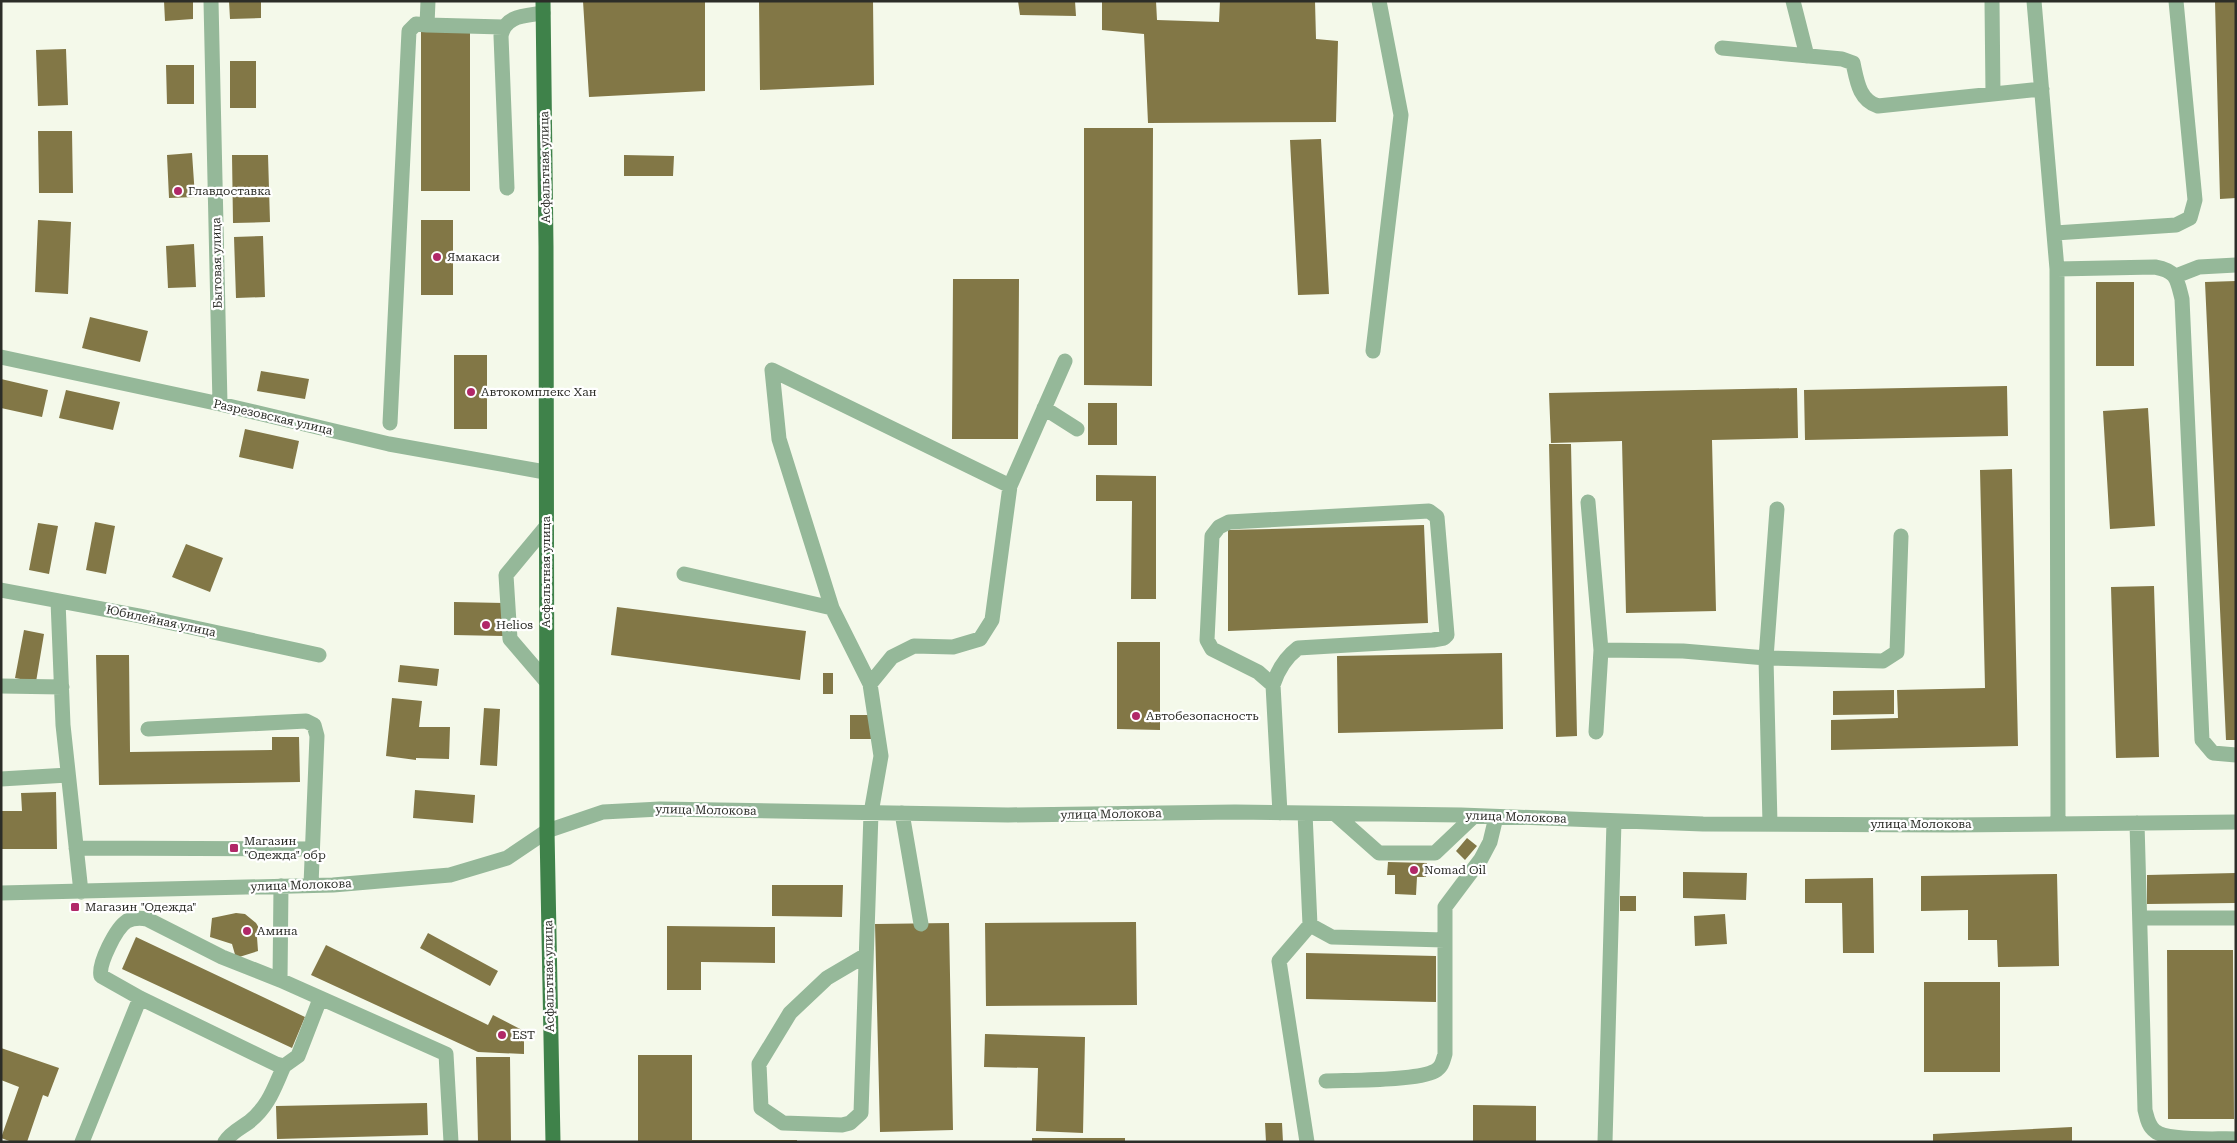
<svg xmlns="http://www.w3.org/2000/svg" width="2237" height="1143" font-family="'Roboto Serif',serif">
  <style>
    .building { fill: #827746 }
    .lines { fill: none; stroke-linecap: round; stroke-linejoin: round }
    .minor { stroke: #95b899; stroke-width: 15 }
    .major { stroke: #3f824a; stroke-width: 15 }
    .poi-dot { fill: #b12868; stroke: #fff; stroke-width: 2 }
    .labels { text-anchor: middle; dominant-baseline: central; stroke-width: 4.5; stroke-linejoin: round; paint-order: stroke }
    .street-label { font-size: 12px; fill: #2c2d28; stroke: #fff }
    .poi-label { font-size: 12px; fill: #2c2d28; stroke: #fff; text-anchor: start }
  </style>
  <rect width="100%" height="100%" fill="#f4f9ea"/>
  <path class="building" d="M164 1H193V19L165 21Z
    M229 1H261V18L230 19Z
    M583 1H705V91L589 97Z
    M759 1H873L874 85 760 90Z
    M1018 1H1075L1076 16 1020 15Z
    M1102 1H1156L1157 20 1219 22 1220 1H1315L1316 39 1338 41 1336 122 1148 123 1144 34 1102 30Z
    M2215 1H2236V198L2220 199Z
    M421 32H470V191H421Z
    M66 49 68 105 38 106 36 50Z
    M230 61H256V108H230Z
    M166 65H194V104H167Z
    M1084 128H1153L1152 386 1084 385Z
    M38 131H72L73 193H39Z
    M1321 139 1329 294 1298 295 1290 140Z
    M192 153 195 197 169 198 167 155Z
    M232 155H268L270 222 233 223Z
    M624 155 674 156 673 176H624Z
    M38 220 71 222 68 294 35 292Z
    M421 220H453V295H421Z
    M263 236 265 297 236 298 234 237Z
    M194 244 196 287 168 288 166 246Z
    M953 279H1019L1018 439H952Z
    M2236 281V740H2226L2205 282Z
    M2096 282H2134V366H2096Z
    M90 317 148 331 140 362 82 348Z
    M454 355H487V429H454Z
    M261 371 309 379 305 399 257 391Z
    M1 379 48 390 42 417 1 408Z
    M2007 386 2008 436 1805 440 1804 390Z
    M1797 388 1798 438 1712 440 1716 611 1626 613 1622 441 1551 443 1549 393Z
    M66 390 120 402 113 430 59 418Z
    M1088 403H1117V445H1088Z
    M2148 408 2155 526 2110 529 2103 411Z
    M245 429 299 441 293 469 239 457Z
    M1549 444H1571L1577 736 1556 737Z
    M2012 469 2018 746 1831 750V720L1898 718 1897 690 1985 688 1980 470Z
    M1096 475 1156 476V599H1131L1132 501H1096Z
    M95 522 115 526 106 574 86 570Z
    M38 523 58 526 49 574 29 570Z
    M1424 525 1428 623 1228 631V530Z
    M186 544 223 558 210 592 172 577Z
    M2154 586 2159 757 2116 758 2111 587Z
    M454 602 504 603 503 636 454 635Z
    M617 607 806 631 800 680 611 655Z
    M24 630 44 634 36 682 15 678Z
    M1117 642H1160V730L1117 729Z
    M1502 653 1503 729 1338 733 1337 656Z
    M96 655H129L130 752 272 750V737H299L300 782 99 785Z
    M400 665 439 669 437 686 398 682Z
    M823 673H833V694H823Z
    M1894 690V714L1833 715V691Z
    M392 698 422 701 419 727H450L449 759 416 758V760L386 756Z
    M484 708 500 709 497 766 480 765Z
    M850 715H871V739H850Z
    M415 790 475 795 473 823 413 818Z
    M56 792 57 849H1V811H22L21 793Z
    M1467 838 1477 846 1465 860 1456 851Z
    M1388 862 1427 863 1426 877H1417L1416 895 1395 894V875H1387Z
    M1683 872 1747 873 1746 900 1683 898Z
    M2236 873V903L2147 904V875Z
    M2057 874 2059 966 1998 967 1997 940H1968V910L1921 911V876Z
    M1873 878 1874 953H1843L1842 903H1805V879Z
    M772 885H843L842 917 772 916Z
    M1620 896H1636V911H1620Z
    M236 913 245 914 256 923 262 933 257 937 258 951 236 958 232 944 210 937 212 918Z
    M1725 914 1727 944 1695 946 1694 916Z
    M1136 922 1137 1005 986 1006 985 923Z
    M949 923 953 1130 880 1132 875 924Z
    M667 926 775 927V963L701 962V990H667Z
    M428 933 498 971 490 986 420 948Z
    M136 937 305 1017 292 1048 122 969Z
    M326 945 488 1025 493 1015 524 1031V1054L478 1052 311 975Z
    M2167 950H2233L2234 1119H2168Z
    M1306 953 1436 956V1002L1306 999Z
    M1924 982H2000V1072H1924Z
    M985 1034 1085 1037 1083 1133 1036 1131 1038 1068 984 1067Z
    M1 1048 59 1068 48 1097 43 1095 27 1142H12L1 1138 19 1087 1 1080Z
    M638 1055H692V1140H797V1142H638Z
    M476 1057H510L511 1142H478Z
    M427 1103 428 1135 277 1139 276 1106Z
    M1473 1105 1536 1106V1142H1473Z
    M1265 1123H1282L1283 1142H1266Z
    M2072 1127V1142H1933V1134Z
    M1032 1138H1125V1142H1032Z"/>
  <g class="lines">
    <path class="minor" d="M211 1 220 404
      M1793 1 1807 56
      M1992 1 1993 94
      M2034 1 2057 269 2058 824
      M427 25 503 27
      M1722 48 1842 59 1853 63C1857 81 1859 100 1878 106L2042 89
      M507 188 501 36C505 15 525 16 543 13
      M2055 233 2176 225 2190 218 2195 200 2176 1
      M2057 269 2155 267C2177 271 2177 279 2182 299L2202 740 2213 753 2236 755
      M2176 276 2199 267 2236 265
      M1373 351 1401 115 1379 1
      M1 357 220 404 389 444 545 472
      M772 370 1010 486 1065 361
      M772 370 779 439 832 608
      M1044 408 1077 429
      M390 423 409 31 416 24 427 25 428 1
      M1588 502 1601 650 1683 651 1766 658 1883 661 1897 652 1901 536
      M545 528 506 575 510 639 546 681
      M684 574 832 608 870 684 881 756 871 813 861 1113 850 1123 842 1125 783 1123 761 1108 759 1064 790 1013 827 978 866 955
      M1 590 140 616 319 655
      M58 601 63 725 81 892
      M870 684 892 657 914 646 953 647 980 639 992 620 1010 486
      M1273 685 1258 672 1212 649 1207 640 1212 536 1219 527 1229 522 1429 511 1437 517 1447 635 1444 638 1433 640 1298 648C1285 658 1278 669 1273 685L1280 813
      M1 686 62 687
      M148 729 306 721 314 725 317 736 311 885
      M1596 732 1601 650
      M1 779 68 775
      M902 813 921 924
      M1305 813 1310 925 1279 961 1307 1142
      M1335 814 1379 853H1435L1474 816
      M2137 823 2145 1110C2147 1117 2148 1126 2155 1131 2168 1142 2218 1138 2236 1139
      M1770 824 1766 658 1777 509
      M76 848 312 849
      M281 886 280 980 446 1054 451 1142
      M1 893 333 885 450 875 507 858 547 831 603 812 660 809 1008 815 1235 812 1461 815 1703 824 1952 825 2236 822
      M2141 918H2236
      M1310 925 1332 937 1445 940
      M280 980 222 957 147 919C141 918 133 918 127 921 116 928 98 964 101 976L140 998 276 1064 284 1066 298 1056 320 999
      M1326 1081C1349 1080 1417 1081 1435 1071 1442 1067 1443 1061 1445 1054V907L1481 859 1490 842 1496 817
      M82 1142 140 998
      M225 1142C230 1133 241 1128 249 1122 269 1106 274 1088 284 1066
      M1605 1142 1614 821"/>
    <path class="major" d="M543 1 546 247 547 831 553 1142"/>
  </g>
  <g class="poi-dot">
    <circle cx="178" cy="191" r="5"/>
    <circle cx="437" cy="257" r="5"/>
    <circle cx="471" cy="392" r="5"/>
    <circle cx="486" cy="625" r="5"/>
    <circle cx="1136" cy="716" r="5"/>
    <rect x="229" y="843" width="10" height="10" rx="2.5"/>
    <circle cx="1414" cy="870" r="5"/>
    <rect x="70" y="902" width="10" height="10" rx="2.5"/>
    <circle cx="247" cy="931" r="5"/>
    <circle cx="502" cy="1035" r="5"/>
  </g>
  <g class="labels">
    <g class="street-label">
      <text transform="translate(545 167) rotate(-91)">Асфальтная улица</text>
      <text transform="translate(217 263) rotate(-91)">Бытовая улица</text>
      <text transform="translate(273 417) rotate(13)">Разрезовская улица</text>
      <text transform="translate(546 572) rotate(-90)">Асфальтная улица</text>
      <text transform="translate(161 621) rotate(12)">Юбилейная улица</text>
      <text transform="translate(706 810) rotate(1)">улица Молокова</text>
      <text transform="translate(1111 814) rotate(-1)">улица Молокова</text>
      <text transform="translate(1516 817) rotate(2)">улица Молокова</text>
      <text x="1921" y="824">улица Молокова</text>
      <text transform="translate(301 885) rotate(-2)">улица Молокова</text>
      <text transform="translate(549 976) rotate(-91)">Асфальтная улица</text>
    </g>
    <g class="poi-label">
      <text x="188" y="191">Главдоставка</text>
      <text x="447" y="257">Ямакаси</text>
      <text x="481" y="392">Автокомплекс Хан</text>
      <text x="496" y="625">Helios</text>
      <text x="1146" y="716">Автобезопасность</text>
      <text x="244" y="841">Магазин<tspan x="244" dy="14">"Одежда" обр</tspan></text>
      <text x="1424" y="870">Nomad Oil</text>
      <text x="85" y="907">Магазин "Одежда"</text>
      <text x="257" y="931">Амина</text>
      <text x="512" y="1035">EST</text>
    </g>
  </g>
  <rect width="2237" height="1143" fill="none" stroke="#2c2d28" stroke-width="5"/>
</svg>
